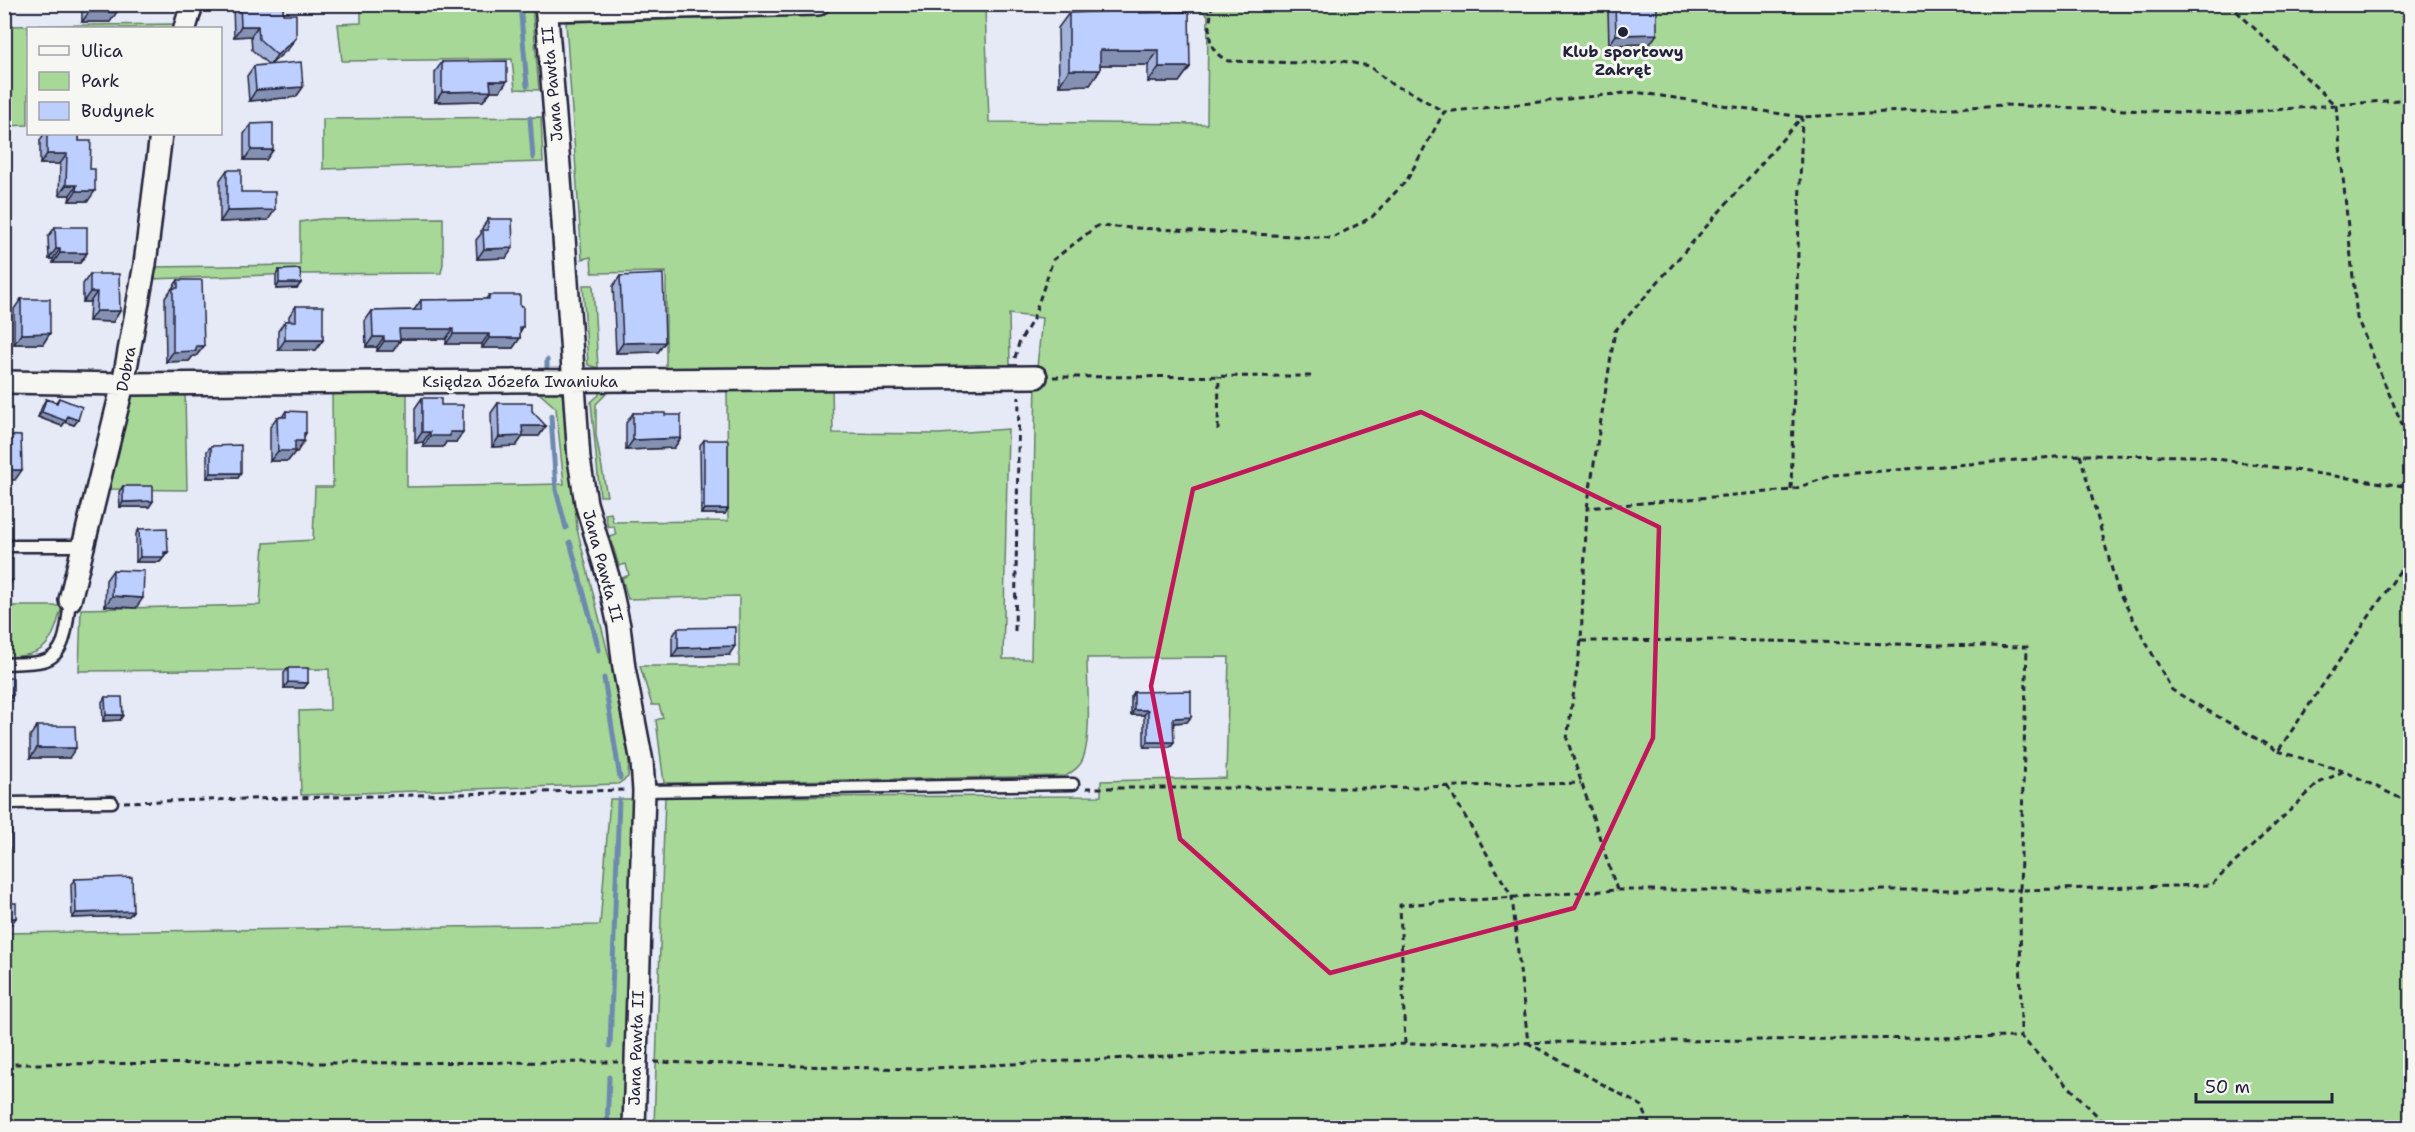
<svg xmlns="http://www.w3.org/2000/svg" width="2415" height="1132" font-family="'Shantell Sans',sans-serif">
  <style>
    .green { fill: #a8d898; stroke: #657d6a; stroke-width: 1.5 }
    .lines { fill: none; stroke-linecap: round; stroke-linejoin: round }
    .stream { stroke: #6d8aae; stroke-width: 5 }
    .lane-casing { stroke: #22223b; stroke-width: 15 }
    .street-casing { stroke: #22223b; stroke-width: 26 }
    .path { stroke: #22223b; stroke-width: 3; stroke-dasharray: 6 4.5; stroke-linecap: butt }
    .lane { stroke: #f6f6f2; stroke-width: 10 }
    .street { stroke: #f6f6f2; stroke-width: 21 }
    .wall { fill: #a2b2db; stroke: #22223b; stroke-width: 1.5 }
    .shaded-wall { fill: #8491b2; stroke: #22223b; stroke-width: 1.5 }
    .building { fill: #bccfff; stroke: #22223b; stroke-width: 1.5 }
    .marked { fill: none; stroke: #c2185b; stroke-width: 4.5; stroke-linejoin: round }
    .poi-dot { fill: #22223b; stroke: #f6f6f2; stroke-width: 2 }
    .labels { text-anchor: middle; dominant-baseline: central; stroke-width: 6; stroke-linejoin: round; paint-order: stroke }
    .poi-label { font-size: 16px; font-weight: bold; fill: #22223b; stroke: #f6f6f2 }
    .street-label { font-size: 16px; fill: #22223b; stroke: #f6f6f2 }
  </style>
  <rect width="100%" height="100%" fill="#e5eaf6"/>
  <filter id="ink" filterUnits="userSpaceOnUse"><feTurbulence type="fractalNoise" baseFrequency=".0167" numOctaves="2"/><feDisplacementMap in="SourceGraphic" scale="12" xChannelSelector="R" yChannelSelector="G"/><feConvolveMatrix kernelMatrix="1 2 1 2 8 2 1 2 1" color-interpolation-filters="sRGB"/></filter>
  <g filter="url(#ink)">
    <path class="green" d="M361 5H532L539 90 515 89 512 59 342 61 338 24 361 23Z
      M1224 5H2410V1127H654L665 797 1101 796V781L1226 778 1229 657 1087 658C1087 685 1092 736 1083 759 1080 767 1073 771 1066 776L664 783 656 720 663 718 659 705H652L640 666H739V596L628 599 622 578 629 575 626 564 619 566 610 537 616 535 614 526 608 527 605 514 611 513 613 522 728 521 727 390 832 388 833 433 939 434 1008 429 1003 659H1031L1036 377 1042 318 1009 314 1010 365 666 368V272L592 273 591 257 582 259 566 22 732 18 769 11 985 7 989 122 1207 124 1208 15 1197 8Z
      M176 24 174 28H28V125L5 126 4 26Z
      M541 117 543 162 323 169V119Z
      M443 218V264L441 273 296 274 151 279 153 267 300 265V222L320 219Z
      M583 285H593L598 368 588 365Z
      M537 391C549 390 562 389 567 402L577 529 611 665 629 759 628 777 618 784 301 795 299 711 330 710 329 669 79 671 81 609 260 605 264 543 313 540 315 487H333L332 393H407V487L564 484 556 408Z
      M599 391H609L596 404V435L607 496H600L591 402 599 395Z
      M133 394H185L187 490 105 489 124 402Z
      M4 606H62C52 644 46 657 5 657Z
      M610 799H635L624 1127H5L4 933 600 925Z"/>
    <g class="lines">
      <path class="stream" d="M520 4 527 86
        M530 118 533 158
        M547 360V369
        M551 416 556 490 566 528
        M570 542 599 650
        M604 678 620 778
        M610 1046 619 800
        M607 1128 609 1077"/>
      <g class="lane-casing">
        <path id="lane" d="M4 546H85
          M4 664C17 663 31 664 43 661 68 655 67 620 70 600
          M644 791 1073 784
          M4 803 112 802"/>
      </g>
      <g class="street-casing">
        <path id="street" d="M546 4 560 178 579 459 586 503 609 580 619 626 624 668 642 762 644 791 634 1128
          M546 10 818 4
          M185 28 192 4
          M4 382 123 384 1036 377
          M70 600 123 384 145 264 161 134"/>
      </g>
      <path class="path" d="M1212 4C1210 28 1203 49 1228 61L1302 63 1337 60 1369 66 1394 86 1409 91 1444 112
        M2229 4 2336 106 2357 318 2410 443
        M1015 358 1019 343 1033 319 1053 260 1097 226 1332 238 1372 217 1407 180 1444 112 1635 92 1802 117 2004 105 2223 114 2410 99
        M1053 377 1311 376
        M1218 430 1219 376
        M2080 455 2118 591 2172 690 2278 751 2410 556
        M1587 508 1615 331 1802 117 1791 490
        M1015 631 1019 397
        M1581 641 1721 640 2027 647 2020 890 2211 885 2319 783 2344 771 2410 803
        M2278 751 2343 771
        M1448 787 1512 897 1528 1043 1642 1106 1651 1128
        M1086 788H1380L1581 783
        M124 802 624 790
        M1617 890 1567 739 1581 641 1587 508 1791 490 1833 475 2080 455 2197 456 2410 487
        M1405 1044 1400 905 1617 890H2020L2021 1037
        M654 1062 912 1069 1405 1044 2021 1037 2109 1128
        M4 1064 618 1062"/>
      <use href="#lane" class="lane"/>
      <use href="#street" class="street"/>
    </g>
    <path class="wall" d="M82 4H117L110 22H82Z
      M234 4H283V14L296 38 289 48 270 65 303 87 296 97 249 101 247 76 254 66 269 65 252 50 251 36 234 37 233 6Z
      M1612 4H1657L1650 44 1609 45 1608 11Z
      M1069 13H1140L1190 67 1179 82H1148V65H1100V70L1090 85 1059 86 1058 28Z
      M442 62 507 81 500 91H491L483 101 435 102V72Z
      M251 124 273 150 266 160H244V134Z
      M44 134H79V141L88 201H69L70 195H59L60 164H40V140Z
      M227 170 241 192 268 220 220 222V180Z
      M488 219 506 258 477 259 476 240 481 234V230Z
      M55 227 87 253 80 263H53V259H49L48 237Z
      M279 270 301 283 297 288 276 289V275Z
      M90 274 120 311 113 322 89 321 90 302H83V284Z
      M620 276 665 342 658 352 616 353 613 286Z
      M178 280 204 346 196 356H193L189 361 166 362 165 298Z
      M489 295 520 306 523 327 520 332V338L513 348H482V344H446V339H400L393 351H377V347H366L365 321 372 311 414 310 421 300 486 299Z
      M21 299 50 333 43 344H14V309Z
      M296 306 323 340 316 350H278V331L285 321H289V316Z
      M59 398 78 420 74 425 65 422 62 426 38 417 43 404 46 399 56 402Z
      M422 398 441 405 456 442H446L443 447H423V442L415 443V408Z
      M498 403 546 426 539 436H523L516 446 492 447 491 413Z
      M286 411 306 433 297 452H295L288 461H270V427L277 417H282Z
      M633 413 665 415 681 438 674 448 626 450V423Z
      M704 440 725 514H701L700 445Z
      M211 446 241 473 238 478H207V451Z
      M123 486 153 501 149 507H120L119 492Z
      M139 529 168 552 160 562H136V534Z
      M113 570 136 608 105 606 106 580Z
      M678 628 729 655 672 657V637Z
      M288 668 308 683 304 688H284V673Z
      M1134 692 1191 717 1187 722 1174 723 1170 747H1144V715H1131V697Z
      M105 697 123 715 120 720 103 721 102 702Z
      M37 726 69 758H30V736Z
      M75 879 133 911 129 916 72 918 71 884Z"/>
    <path class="shaded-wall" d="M89 12H117L110 22H82Z
      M241 26H258L251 36 234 37Z
      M1657 34 1650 44 1609 45 1616 35Z
      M296 38 289 48 270 65 277 55Z
      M1100 50H1159L1148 65H1089Z
      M1159 67H1190L1179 82H1148Z
      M1069 70H1100L1090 85 1059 86Z
      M490 81H507L500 91H483Z
      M303 87 296 97 249 101 256 90Z
      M491 91 483 101 435 102 442 92Z
      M251 150H273L266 160H244Z
      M47 154H67L60 164H40Z
      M66 185H77L70 195H59Z
      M76 191H95L88 201H69Z
      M275 210 268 220 220 222 227 211Z
      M513 248 506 258 477 259 484 249Z
      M56 249H60L53 259H49Z
      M60 253H87L80 263H53Z
      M279 283H301L297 288 276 289Z
      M90 292H97L90 302H83Z
      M96 311H120L113 322 89 321Z
      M399 329H453L446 339H392Z
      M50 333 43 344H14L21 334Z
      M453 334H489L482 344H446Z
      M373 337H384L377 347H366Z
      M489 338H520L513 348H482Z
      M285 340H323L316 350H278Z
      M384 341H400L393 351H377Z
      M665 342 658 352 616 353 623 343Z
      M196 346H204L196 356H193L189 361 166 362 173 352Z
      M42 412 67 416 78 420 74 425 65 422 62 426 38 417Z
      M522 426H546L539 436H515Z
      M422 432H430L423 442 415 443Z
      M450 432H463L456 442H446L443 447H423L430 436Z
      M304 433H306L300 441H304L297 452H295L288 461H270L278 451 295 441Z
      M523 436 516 446 492 447 499 437Z
      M681 438 674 448 626 450 633 440Z
      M4 470H22L15 480H4Z
      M211 473H241L238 478H207Z
      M153 501 149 507H120L123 502Z
      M704 509H728L725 514H701Z
      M168 552 160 562H136L140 557Z
      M4 580H13L6 590H4Z
      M112 596 143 598 136 608 105 606Z
      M735 646 729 655 672 657 678 648Z
      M288 682 308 683 304 688H284Z
      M4 695H13L9 700H4Z
      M1134 710H1148L1144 715H1131Z
      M106 715H123L120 720 103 721Z
      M1191 717 1187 722 1170 723 1173 718Z
      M1148 742H1174L1170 747H1144Z
      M37 748H76L69 758H30Z
      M133 911 129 916 72 918 76 913Z
      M4 918H16L11 925H4Z"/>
    <path class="building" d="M89 4H117V12H89Z
      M240 4H283V14H296V38L277 55 259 39 258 26H241Z
      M1615 4H1657V34L1616 35Z
      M1140 10V13L1189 12 1190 67H1159V50H1100V70H1069V13Z
      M507 61V81H490L491 91 442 92V62Z
      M301 62 303 87 256 90 254 66Z
      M273 123V150H251V124Z
      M47 134H79V141H91L90 169H95V191H76L77 185H66L67 154H47Z
      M227 170H241V192H275V210L227 211Z
      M488 219H512L513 248 484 249 483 230H488Z
      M55 227H87V253H60V249H56Z
      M300 269 301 283H279V270Z
      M90 274H119L120 311H96L97 292H90Z
      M663 274 665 342 623 343 620 276Z
      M178 280H202L204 346H196V351L173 352V288H178Z
      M489 295H520V306H523V327H520V338H489V334H453V329H399L400 341H384V337H373L372 311 421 310V300L489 299Z
      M21 299H50V333L21 334Z
      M296 306H323V340H285V321H296Z
      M59 398 82 407 78 420 67 416 66 421 42 412 46 399 57 403Z
      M422 398H441V405H463V432H450V436H430V432H422Z
      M498 403H532V411L546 426H522L523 436 499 437Z
      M286 411 306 412V433H304V441H295V451H278L277 417H286Z
      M633 413H665V415H681V438L633 440Z
      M4 435 21 436 22 470H4Z
      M704 440H728V509H704Z
      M241 445V473H211V446Z
      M123 486H153V501L123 502Z
      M167 528 168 552H164V557H140L139 529Z
      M4 559H13V580H4Z
      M113 570 144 571 143 598 112 596Z
      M735 627V646L678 648V628Z
      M288 668H308V683L288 682Z
      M4 678H13V695H4Z
      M1191 691V717L1173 718 1174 742H1148V710H1134V692Z
      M105 697H122L123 715H106Z
      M37 726H75L76 748H37Z
      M4 804H11V848L6 850V903H16V918H4Z
      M132 877 133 911 76 913 75 879Z"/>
  </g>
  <path class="marked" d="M1421 412 1659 527 1653 738 1574 908 1330 973 1180 839 1151 686 1193 489Z"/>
  <circle class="poi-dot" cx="1623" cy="32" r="6"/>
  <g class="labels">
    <g class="poi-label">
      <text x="1623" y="51">Klub sportowy<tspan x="1623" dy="18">Zakręt</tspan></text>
    </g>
    <g class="street-label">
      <text transform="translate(552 84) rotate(-95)">Jana Pawła II</text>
      <text transform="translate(126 369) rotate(-79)">Dobra</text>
      <text x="520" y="381">Księdza Józefa Iwaniuka</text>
      <text transform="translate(603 566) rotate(75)">Jana Pawła II</text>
      <text transform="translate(636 1048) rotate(-88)">Jana Pawła II</text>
    </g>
  </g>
  <rect width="2415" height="1132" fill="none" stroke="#f6f6f2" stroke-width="24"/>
  <rect x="12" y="12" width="2391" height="1108" fill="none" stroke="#22223b" stroke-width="2" filter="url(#ink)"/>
  <rect x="27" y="27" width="195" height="108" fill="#f6f6f2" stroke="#a1a1a9" stroke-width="1.5"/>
  <rect x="39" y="46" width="30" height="9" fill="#f6f6f2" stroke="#a1a1a9" stroke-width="1.5"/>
  <text x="81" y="57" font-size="18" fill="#22223b">Ulica</text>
  <rect x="39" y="72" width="30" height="18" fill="#a8d898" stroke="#a1a1a9" stroke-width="1.5"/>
  <text x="81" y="87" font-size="18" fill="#22223b">Park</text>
  <rect x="39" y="102" width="30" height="18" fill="#bccfff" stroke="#a1a1a9" stroke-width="1.5"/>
  <text x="81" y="117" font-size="18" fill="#22223b">Budynek</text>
  <path d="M2196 1093v9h136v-9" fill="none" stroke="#22223b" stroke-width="3"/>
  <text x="2205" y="1093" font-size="18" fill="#22223b" stroke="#f6f6f2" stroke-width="4.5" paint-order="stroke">50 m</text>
</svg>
